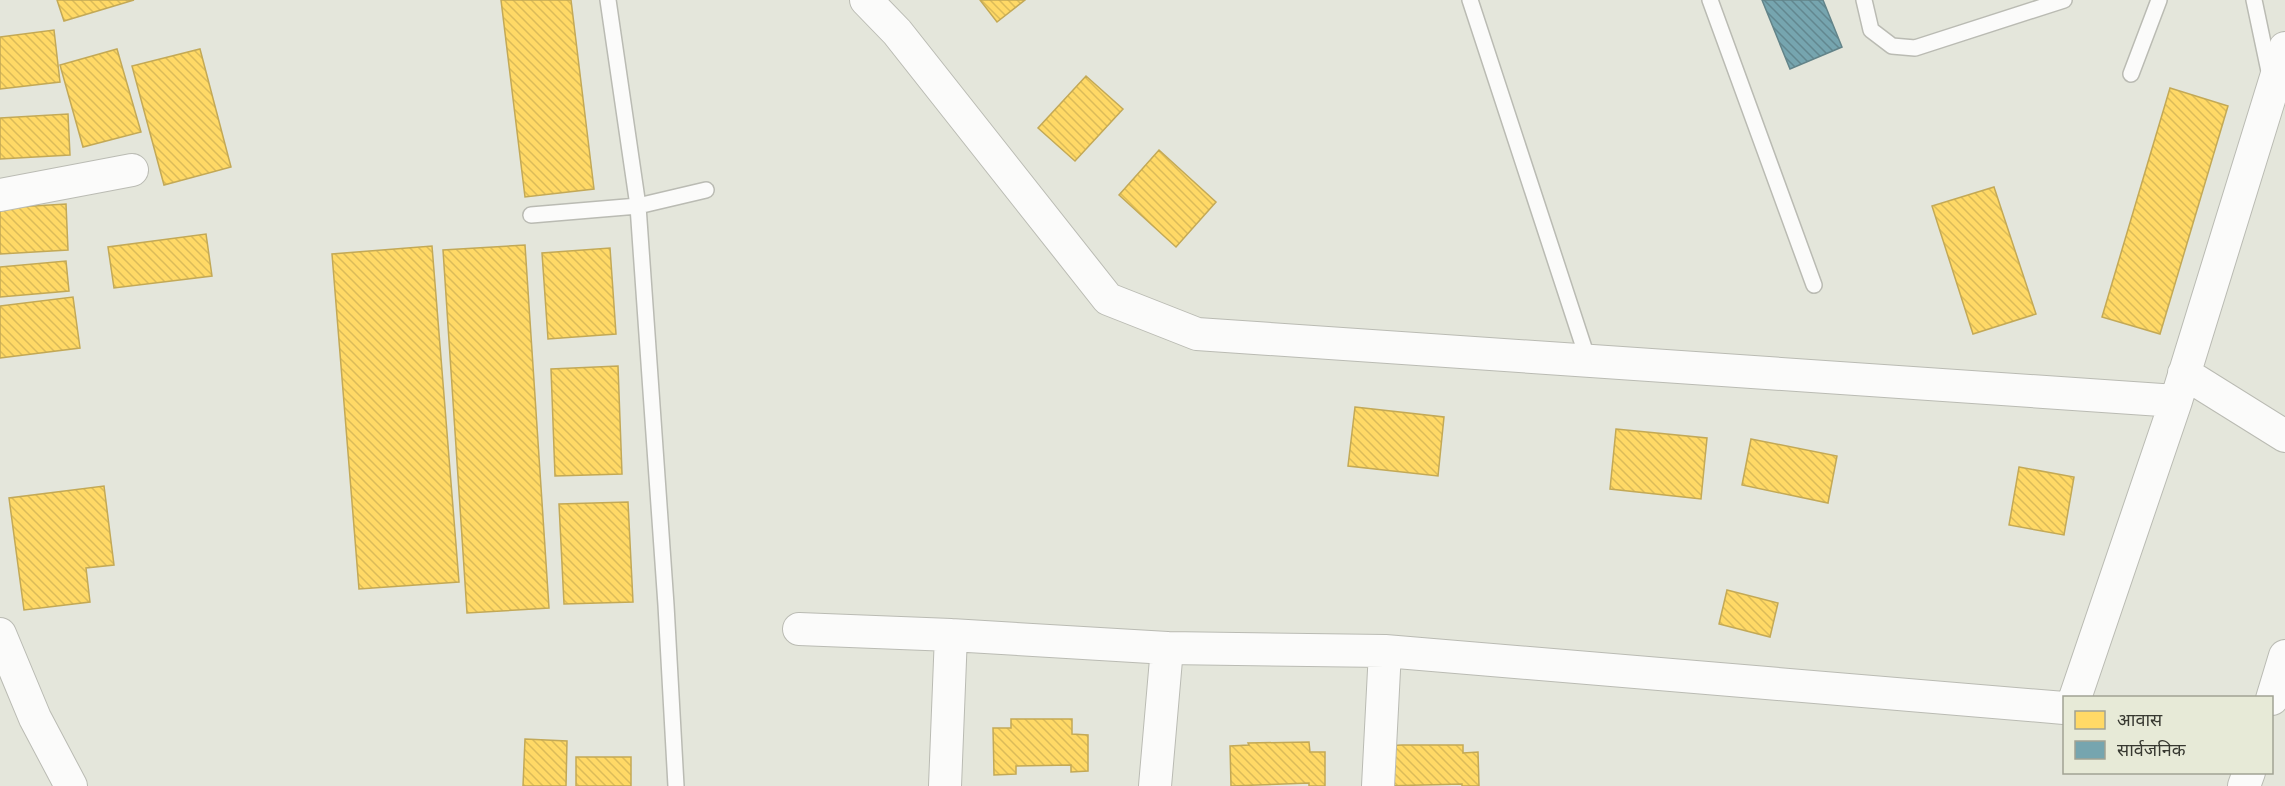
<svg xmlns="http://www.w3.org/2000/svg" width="2285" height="786" font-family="Quicksand,'Noto Sans Devanagari',sans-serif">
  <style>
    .homes { fill: url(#homes-back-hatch); stroke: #c3a956; stroke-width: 1.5 }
    .public { fill: url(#public-back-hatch); stroke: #638489; stroke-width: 1.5 }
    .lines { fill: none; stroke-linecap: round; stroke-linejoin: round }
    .service-casing { stroke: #babbb3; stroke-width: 18 }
    .minor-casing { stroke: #babbb3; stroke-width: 34 }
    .service { stroke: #fbfbfa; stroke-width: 15 }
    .minor { stroke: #fbfbfa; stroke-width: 32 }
  </style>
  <defs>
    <pattern id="homes-back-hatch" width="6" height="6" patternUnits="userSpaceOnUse" patternTransform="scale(1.5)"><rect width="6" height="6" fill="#ffd966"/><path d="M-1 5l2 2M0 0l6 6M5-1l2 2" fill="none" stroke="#dbbb59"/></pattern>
    <pattern id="public-back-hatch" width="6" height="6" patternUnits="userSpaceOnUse" patternTransform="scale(1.5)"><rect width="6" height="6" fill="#76a5af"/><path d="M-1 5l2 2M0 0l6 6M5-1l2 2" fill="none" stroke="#62878f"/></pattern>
  </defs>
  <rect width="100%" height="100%" fill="#e4e6db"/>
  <path class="homes" d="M57 0H134L64 21Z
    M501 0H571L594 189 525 197Z
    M980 0H1025L997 22Z
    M54 30 60 82 0 89V37Z
    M117 49 141 132 83 147 60 65Z
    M200 49 231 167 164 185 132 66Z
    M1086 76 1123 109 1075 161 1038 128Z
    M2170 88 2228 106 2160 334 2102 317Z
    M68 114 70 155 0 159V118Z
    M1159 150 1216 202 1176 247 1119 195Z
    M1994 187 2036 314 1973 334 1932 206Z
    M66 204 68 250 0 254V208Z
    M206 234 212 276 114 288 108 247Z
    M525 245 549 608 467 613 443 250Z
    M432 246 459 582 359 589 332 254Z
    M610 248 616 334 548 339 542 253Z
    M66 261 69 291 0 297V267Z
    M73 297 80 348 0 358V306Z
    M618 366 622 474 555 476 551 369Z
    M1355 407 1444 417 1438 476 1348 466Z
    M1616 429 1707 438 1701 499 1610 489Z
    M1751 439 1837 456 1828 503 1742 485Z
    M2019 467 2074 477 2064 535 2009 525Z
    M104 486 114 565 86 568 90 602 24 610 9 498Z
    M628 502 633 602 564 604 559 504Z
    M1727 590 1778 603 1770 637 1719 624Z
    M1011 719H1072V734L1088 735V771L1071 772V765L1016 766V774L994 775 993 728H1011Z
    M525 739 567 741 566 786H523Z
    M1309 742 1310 752H1325V786H1309V783L1231 786 1230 746 1249 745 1248 743Z
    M1402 745H1463V753L1478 752 1479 786H1462V784L1384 786V746Z
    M576 757H631V786H576Z"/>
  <path class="public" d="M1762 0H1823L1842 47 1790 69Z"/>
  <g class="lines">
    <g class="service-casing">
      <path id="service" d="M608 0 638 206 666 605 676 786
        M1470 0 1588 360
        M1710 0 1814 285
        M1864 0 1871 30 1892 46 1915 48 2064 0
        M2254 0 2270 76
        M2131 74 2159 0
        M531 215 638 206 706 190"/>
    </g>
    <g class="minor-casing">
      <path id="minor" d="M866 0 897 32 1108 299 1197 334 2176 401
        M0 195 132 170
        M2184 373 2285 436
        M799 629 951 635 1167 648 1385 651 2064 708
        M0 634 35 718 71 786
        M2075 698 2176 401 2285 48
        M2272 699 2285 656
        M945 786 951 635
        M1155 786 1167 648
        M1378 786 1385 651
        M2244 786 2249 772"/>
    </g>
    <use href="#service" class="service"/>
    <use href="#minor" class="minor"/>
  </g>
  <rect x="2063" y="696" width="210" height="78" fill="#e7ead7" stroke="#a1a394" stroke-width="1.5"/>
  <rect x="2075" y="711" width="30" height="18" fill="#ffd966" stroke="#a1a394" stroke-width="1.5"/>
  <text x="2117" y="726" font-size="18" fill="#373830">आवास</text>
  <rect x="2075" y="741" width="30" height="18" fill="#76a5af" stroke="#a1a394" stroke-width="1.5"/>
  <text x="2117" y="756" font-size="18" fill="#373830">सार्वजनिक</text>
</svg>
